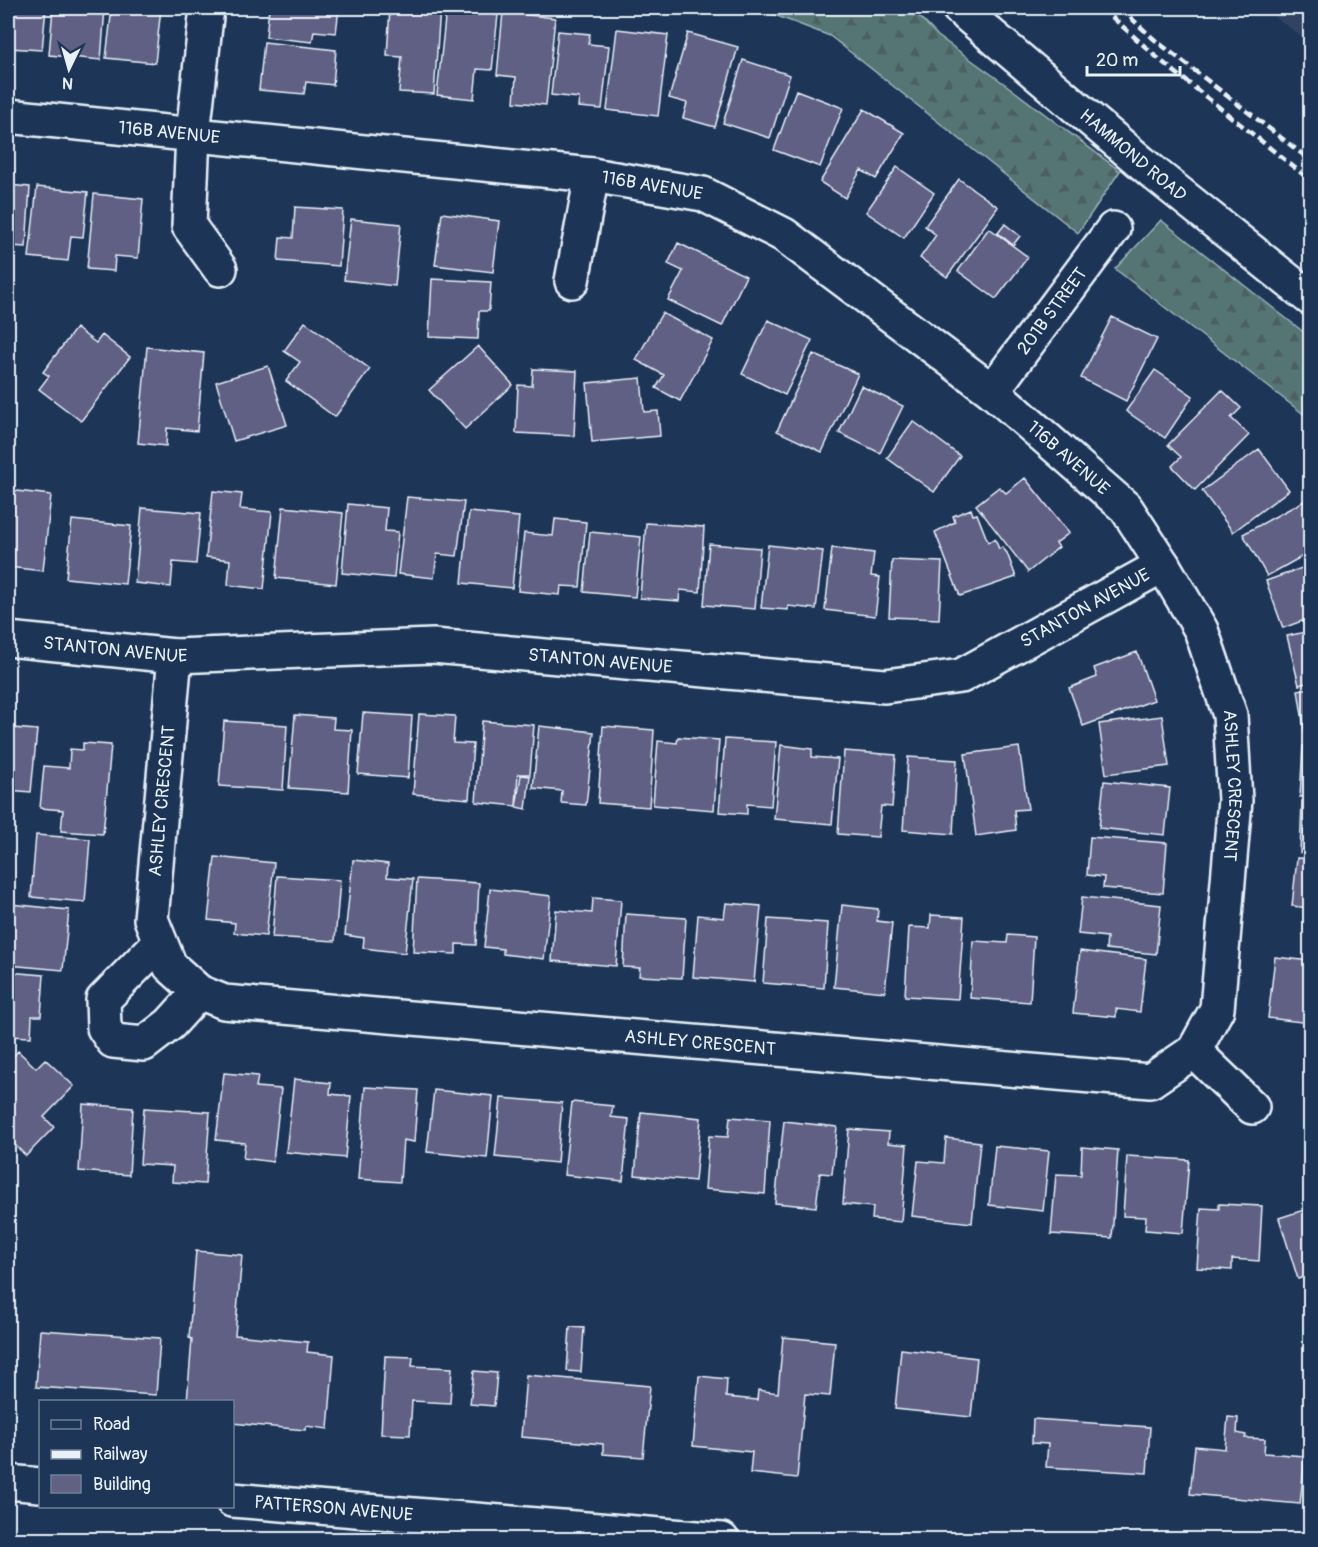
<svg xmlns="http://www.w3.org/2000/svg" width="1318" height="1547" font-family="Pangolin,sans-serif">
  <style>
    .built { fill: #314264 }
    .forest { fill: url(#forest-firs); stroke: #9eb3b6; stroke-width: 1.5 }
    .building { fill: #616184; stroke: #e8f1f8; stroke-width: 1.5 }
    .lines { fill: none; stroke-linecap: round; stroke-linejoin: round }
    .minor-casing { stroke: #e8f1f8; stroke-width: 38 }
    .minor { stroke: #1d3557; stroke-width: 33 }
    .rail { stroke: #e8f1f8; stroke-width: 4.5; stroke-dasharray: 9 4.5; stroke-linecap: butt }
    .labels { text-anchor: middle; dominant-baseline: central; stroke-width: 6; stroke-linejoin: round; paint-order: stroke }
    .street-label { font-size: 18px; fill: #e8f1f8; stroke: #1d3557 }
  </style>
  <defs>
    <pattern id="forest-firs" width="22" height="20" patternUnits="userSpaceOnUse" patternTransform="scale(1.5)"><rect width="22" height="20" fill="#547575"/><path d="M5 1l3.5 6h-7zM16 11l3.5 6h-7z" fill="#4d5e60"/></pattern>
  </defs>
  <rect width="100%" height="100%" fill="#1d3557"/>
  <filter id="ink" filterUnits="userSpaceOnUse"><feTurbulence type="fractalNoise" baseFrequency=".0167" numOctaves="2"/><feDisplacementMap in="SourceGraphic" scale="12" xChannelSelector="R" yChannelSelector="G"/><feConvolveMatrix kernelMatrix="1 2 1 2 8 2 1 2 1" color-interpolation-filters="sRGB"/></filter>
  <g filter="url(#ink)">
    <path class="built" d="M1263 8H1310V43Z"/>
    <path class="forest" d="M756 8H911L938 36 1009 87 1120 171 1078 233 830 36Z
      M1161 220 1310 337V419L1115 269Z"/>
    <path class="building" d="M8 8H46L42 50 8 48Z
      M53 8H105L101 60 49 55Z
      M112 8H161L155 63 106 58Z
      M269 8H339L336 33 314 31 312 42 266 37Z
      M390 8H440L434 94 399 92 402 57 387 56Z
      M446 9 498 15 492 70 477 69 474 99 437 95Z
      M503 12 555 18 546 105 514 102 516 77 497 75Z
      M617 29 668 35 658 116 607 110Z
      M558 31 590 34 588 44 609 46 602 109 578 107 579 98 551 95Z
      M688 33 738 47 715 127 683 118 687 103 669 98Z
      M264 42 336 50 333 85 306 82 304 94 259 90Z
      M743 60 790 75 770 138 723 123Z
      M796 90 843 108 820 167 774 150Z
      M864 109 904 133 876 179 861 170 845 198 820 182Z
      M897 167 934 193 904 238 866 212Z
      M959 179 998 207 947 277 920 258 936 235 925 226Z
      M8 185 30 187 26 247 8 246Z
      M37 187 88 192 83 237 71 236 68 261 29 257Z
      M94 194 143 199 138 258 115 256 114 271 87 269Z
      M295 207 343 210 339 266 278 261 280 237 293 238Z
      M442 213 499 221 493 272 435 265Z
      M351 219 401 224 395 286 344 280Z
      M1005 224 1020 236 1013 245 998 233Z
      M989 228 1028 257 996 299 958 271Z
      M678 243 746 276 722 326 668 300 683 271 668 264Z
      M432 279 491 282 489 311H479L478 339 429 337Z
      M662 313 713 340 680 401 656 388 664 375 636 360Z
      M1112 317 1157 339 1126 401 1081 378Z
      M768 320 812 340 785 395 742 374Z
      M305 322 370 369 335 417 286 381 300 362 284 351Z
      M76 328 96 343 102 335 130 357 81 421 39 389 49 376 43 372Z
      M478 346 513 385 465 429 429 390Z
      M147 347 204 353 197 431 167 428 166 446 138 443Z
      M813 354 858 374 822 452 777 431Z
      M268 366 287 425 234 441 216 382Z
      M533 369 577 371 574 436 516 433 518 385 532 386Z
      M1155 370 1193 396 1165 438 1126 411Z
      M641 378 644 412 658 411 660 436 592 442 587 383Z
      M861 386 903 406 880 453 839 433Z
      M1222 390 1241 408 1231 418 1249 435 1195 490 1172 466 1181 457 1168 445Z
      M913 421 960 456 934 492 887 458Z
      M1259 449 1289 490 1233 532 1202 491Z
      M1025 478 1069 533 1056 543 1059 547 1028 572 976 505 999 487 1006 493Z
      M8 490 51 495 43 571 8 567Z
      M213 491 242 494 240 509 272 512 264 589 228 585 230 560 206 557Z
      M407 497 464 502 457 556 437 554 434 578 398 574Z
      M1304 501 1310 513V552L1267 576 1243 534Z
      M348 504 387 508 385 531 398 532 394 578 342 573Z
      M283 507 343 513 336 584 276 578Z
      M142 508 201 513 196 564 173 562 171 587 135 583Z
      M971 509 973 515 977 514 988 542 995 539 999 549 1002 547 1007 553 1016 577 960 596 935 532 955 522 953 516Z
      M469 512 519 517 512 588 462 583Z
      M555 519 586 522 580 587 561 586 560 595 518 591 524 533 553 536Z
      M72 520 131 526 125 584 66 578Z
      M646 523 704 527 700 592 680 590 679 601 640 598Z
      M590 532 641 537 635 597 584 592Z
      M709 544 760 548 755 609 704 605Z
      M768 545 823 551 816 609 788 606V610L761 608Z
      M832 548 874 553 871 576 880 577 875 616 825 610Z
      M892 560 942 562 939 619 889 617Z
      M1310 565V618L1283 628 1266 581Z
      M1310 631V682L1299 685 1287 636Z
      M1137 652 1154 700 1083 726 1069 688 1097 677 1094 668Z
      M1310 688V740H1306L1298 690Z
      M363 713 412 716 408 778 358 774Z
      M419 714 455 716 453 743 473 744 469 799 413 794Z
      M295 715 334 718 333 729 352 730 348 792 289 788Z
      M8 716 13 717V728L37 730 31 792 8 790Z
      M1162 716 1169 766 1106 774 1099 724Z
      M224 721 287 725 283 790 219 786Z
      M482 721 534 725 530 774H518L516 806 476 802Z
      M539 726 594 732 586 805 561 803 562 791 533 788Z
      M603 726 654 730 649 807 598 803Z
      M678 737 719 740 714 810 653 805 658 741 677 743Z
      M725 739 776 742 771 806 747 804V814L719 812Z
      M83 743 111 745 103 834 61 831 63 810 40 808 44 766 69 768 70 749 83 750Z
      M781 745 812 749V757L838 759 832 824 774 819Z
      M1303 746 1310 747V797H1300Z
      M1019 747 1028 809 1014 810 1016 830 976 836 965 754Z
      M844 751 896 755 892 807 881 806 878 837 838 834Z
      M908 757 957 760 953 834 903 830Z
      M521 775 530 776 526 809 516 807Z
      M1104 781 1170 788 1165 835 1099 828Z
      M1302 801H1310V853H1300Z
      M36 835 90 839 85 902 31 897Z
      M1090 837 1167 843 1163 893 1103 888 1104 877 1087 875Z
      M215 857 274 863 266 936 234 933 235 923 208 920Z
      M1297 858 1310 859V908L1292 906Z
      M353 860 388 864 387 877 413 879 405 953 363 948 364 938 345 935Z
      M277 876 340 880 335 941 272 937Z
      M417 879 479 883 476 945 456 944V954L413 952Z
      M490 889 551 896 544 959 503 954V949L484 947Z
      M1082 897 1161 905 1156 954 1106 949 1107 937 1078 934Z
      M593 898 621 900 616 966 552 961 556 910 592 913Z
      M726 903 761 906 754 982 693 977 698 915 724 918Z
      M10 904 69 910 63 970 8 965Z
      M842 905 878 909 877 921 892 923 885 992 834 987Z
      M626 914 686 918 682 978 639 976 640 968 623 967Z
      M931 915 964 917 958 999 905 996 909 927 930 928Z
      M768 919 828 923 824 988 763 983Z
      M1008 935 1034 937 1030 1002 970 998 973 941 1007 943Z
      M1080 951 1146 959 1140 1012 1116 1009V1017L1073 1013Z
      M1275 957 1310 961V1023L1268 1018Z
      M8 972 44 975 41 1016H32L31 1037 8 1036Z
      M18 1051 36 1068 45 1059 74 1086 44 1117 54 1127 26 1156 8 1138V1062Z
      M224 1073 258 1076 256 1087 281 1089 273 1162 243 1158 245 1143 216 1140Z
      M294 1079 331 1083 330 1094 351 1096 345 1158 286 1152Z
      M365 1087 418 1090 414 1142 403 1140 400 1182 358 1179Z
      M434 1090 493 1096 487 1158 427 1152Z
      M501 1098 562 1103 557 1163 495 1157Z
      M572 1102 613 1106 611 1117 629 1119 623 1181 564 1175Z
      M83 1104 133 1108 129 1175 79 1171Z
      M144 1108 210 1112 205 1184 172 1182 173 1166 140 1164Z
      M641 1112 701 1118 695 1181 635 1175Z
      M730 1117 770 1120 765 1194 705 1189 709 1136 728 1137Z
      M784 1121 837 1127 832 1174 820 1173 816 1207 775 1203Z
      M849 1129 889 1132 888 1143 907 1145 901 1222 872 1219 873 1207 843 1204Z
      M946 1138 980 1142 972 1223 912 1216 918 1161 944 1163Z
      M995 1146 1049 1151 1043 1211 989 1205Z
      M1082 1147 1118 1150 1112 1238 1051 1234 1056 1174 1081 1175Z
      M1127 1156 1189 1160 1183 1233 1145 1230 1146 1217 1123 1216Z
      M1219 1204 1262 1206 1259 1261 1232 1259V1270L1197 1268 1201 1208 1219 1209Z
      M1310 1208V1275L1298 1279 1279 1218Z
      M196 1251 242 1255 235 1335 308 1342 307 1352 334 1355 328 1429 306 1426 305 1430 232 1423V1402H187L192 1339 189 1338Z
      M570 1327 584 1328 581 1372 567 1371Z
      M40 1330 160 1338 156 1395 36 1387Z
      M783 1337 835 1342 830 1396 805 1394 797 1478 750 1473 752 1452 693 1446 699 1376 727 1379 726 1397 757 1400 758 1390 778 1393Z
      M901 1349 977 1358 971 1417 895 1409Z
      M385 1356 413 1357 412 1366 452 1368 450 1403 412 1401 410 1435 381 1434Z
      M474 1371 497 1373 494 1406 470 1404Z
      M526 1375 650 1386 643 1457 603 1454V1444L521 1437Z
      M1228 1417 1238 1418 1237 1433 1246 1435 1245 1438 1265 1439 1264 1453 1305 1456 1300 1504 1190 1494 1195 1446 1225 1449Z
      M1033 1419 1150 1427 1147 1473 1046 1467 1048 1444 1032 1443Z"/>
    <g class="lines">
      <g class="minor-casing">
        <g id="minor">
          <path d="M207 8 193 134 189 226 220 269"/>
          <path id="s1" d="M959 8 1155 174 1310 298"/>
          <path id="s2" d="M8 116 592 175 703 194 784 235 992 391 1126 508 1163 565 1201 630 1230 715 1235 800 1217 1009 1194 1051 1150 1081 224 1002 199 992 170 966 151 919 175 656"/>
          <path d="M572 281 592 175"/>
          <path id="s3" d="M992 391 1113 229"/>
          <path id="s4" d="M8 639 175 656 433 646 885 686 961 676 1163 565"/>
          <path d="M159 943 103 1000 104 1028 113 1041 144 1044 170 1024 199 992"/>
          <path d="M1194 1051 1252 1107"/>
          <path d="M8 1482 40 1485"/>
          <path id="s5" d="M232 1500 722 1540"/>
        </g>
      </g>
      <use href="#minor" class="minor"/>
      <path class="rail" d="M1102 8 1160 60 1310 180
        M1120 8 1155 40 1310 160"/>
    </g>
  </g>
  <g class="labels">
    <g class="street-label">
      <text stroke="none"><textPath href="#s2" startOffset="162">116B AVENUE</textPath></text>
      <text stroke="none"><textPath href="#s1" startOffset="228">HAMMOND ROAD</textPath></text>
      <text stroke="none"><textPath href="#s2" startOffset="648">116B AVENUE</textPath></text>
      <text stroke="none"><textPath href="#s3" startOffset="100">201B STREET</textPath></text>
      <text stroke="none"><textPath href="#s2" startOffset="1152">116B AVENUE</textPath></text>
      <text stroke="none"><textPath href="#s4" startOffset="1098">STANTON AVENUE</textPath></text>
      <text stroke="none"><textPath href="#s4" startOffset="108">STANTON AVENUE</textPath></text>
      <text stroke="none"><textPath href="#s4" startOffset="594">STANTON AVENUE</textPath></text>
      <text stroke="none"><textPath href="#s2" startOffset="1532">ASHLEY CRESCENT</textPath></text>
      <text stroke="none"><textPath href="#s2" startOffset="3022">ASHLEY CRESCENT</textPath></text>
      <text transform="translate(700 1043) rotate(5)">ASHLEY CRESCENT</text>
      <text stroke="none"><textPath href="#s5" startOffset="102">PATTERSON AVENUE</textPath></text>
    </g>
  </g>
  <rect width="1318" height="1547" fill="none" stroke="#1d3557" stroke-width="30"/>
  <rect x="15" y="15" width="1288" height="1517" fill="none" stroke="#e8f1f8" stroke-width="2" filter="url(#ink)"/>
  <rect x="39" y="1400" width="195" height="108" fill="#1d3557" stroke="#6e8097" stroke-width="1.5"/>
  <rect x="51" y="1420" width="30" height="9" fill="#1d3557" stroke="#6e8097" stroke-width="1.5"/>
  <text x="93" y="1430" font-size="18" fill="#e8f1f8">Road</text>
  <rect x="51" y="1450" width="30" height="9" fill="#e8f1f8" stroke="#6e8097" stroke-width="1.5"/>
  <text x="93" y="1460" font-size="18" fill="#e8f1f8">Railway</text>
  <rect x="51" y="1475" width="30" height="18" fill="#616184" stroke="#6e8097" stroke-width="1.5"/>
  <text x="93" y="1490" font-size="18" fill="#e8f1f8">Building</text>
  <g transform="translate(69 69) rotate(185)" stroke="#1d3557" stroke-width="4.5" paint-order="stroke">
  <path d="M0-4.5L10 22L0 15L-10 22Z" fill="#e8f1f8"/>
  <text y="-9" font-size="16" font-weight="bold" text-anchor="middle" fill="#e8f1f8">N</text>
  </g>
  <path d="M1087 66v9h93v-9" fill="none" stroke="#e8f1f8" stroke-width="3"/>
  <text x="1096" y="66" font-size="18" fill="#e8f1f8" stroke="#1d3557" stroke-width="4.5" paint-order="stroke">20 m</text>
</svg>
